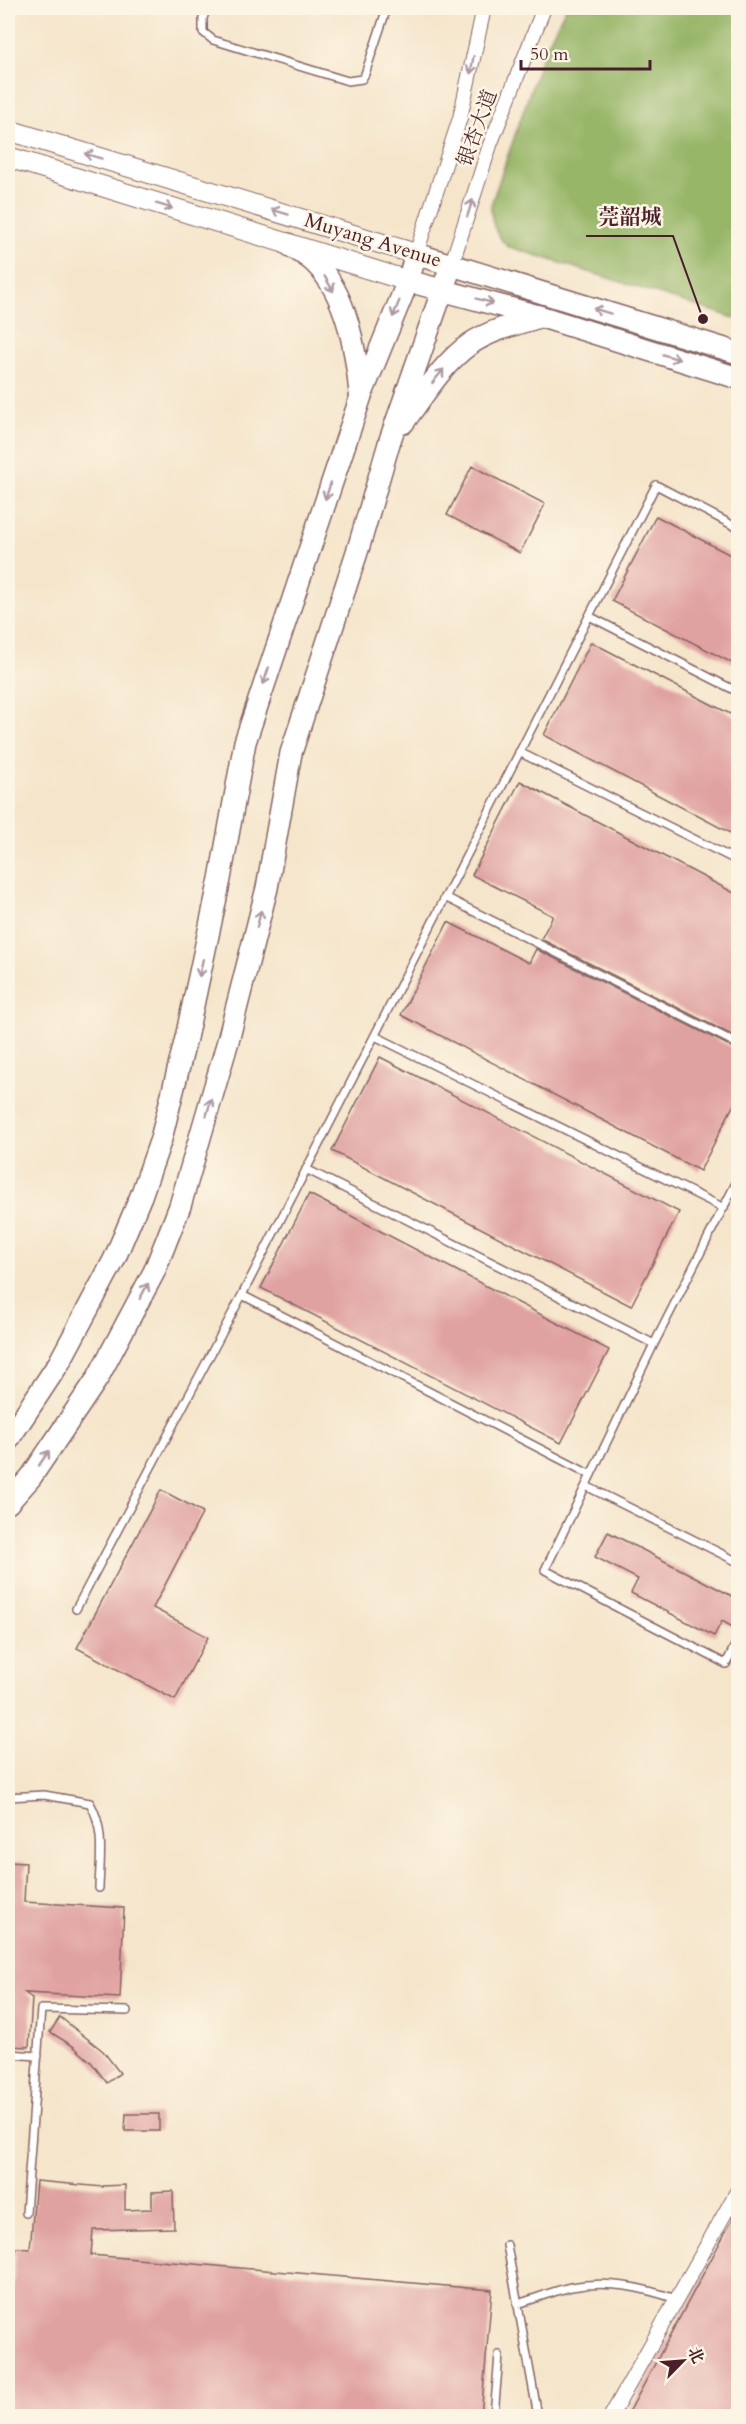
<svg xmlns="http://www.w3.org/2000/svg" width="746" height="2424" font-family="Cardo,'Noto Serif SC',serif">
  <style>
    .green { fill: #bfd477; stroke: #847a51; stroke-width: 1.5 }
    .forest { fill: #97b668; stroke: #706a4a; stroke-width: 1.5 }
    .building { fill: #e0a2a1 }
    .lines { fill: none; stroke-linecap: round; stroke-linejoin: round }
    .service-casing { stroke: #866463; stroke-width: 10 }
    .minor-casing { stroke: #866463; stroke-width: 16 }
    .secondary-casing { stroke: #866463; stroke-width: 22 }
    .primary-casing { stroke: #866463; stroke-width: 24 }
    .service { stroke: #fff; stroke-width: 7 }
    .minor { stroke: #fff; stroke-width: 14 }
    .secondary { stroke: #fff; stroke-width: 20 }
    .primary { stroke: #fff; stroke-width: 21 }
    .oneway { stroke: #ae9aa0 }
    .labels { text-anchor: middle; dominant-baseline: central; stroke-width: 5; stroke-linejoin: round; paint-order: stroke }
    .street-label { font-size: 20px; fill: #4a1f2b; stroke: #fcf5e5 }
    .leader { fill: none; stroke: #4a1f2b; stroke-width: 2 }
    .callout-dot { fill: #4a1f2b; stroke: #fcf5e5; stroke-width: 2 }
    .callout-label { font-size: 21px; text-anchor: middle; font-weight: bold; fill: #4a1f2b; stroke: #fcf5e5; stroke-width: 5; stroke-linejoin: round; paint-order: stroke }
  </style>
  <rect width="100%" height="100%" fill="#fcf5e5"/>
  <filter id="ink" filterUnits="userSpaceOnUse"><feTurbulence type="fractalNoise" baseFrequency=".0167" numOctaves="2"/><feDisplacementMap in="SourceGraphic" scale="12" xChannelSelector="R" yChannelSelector="G"/><feConvolveMatrix kernelMatrix="1 2 1 2 8 2 1 2 1" color-interpolation-filters="sRGB"/></filter>
  <filter id="wash" filterUnits="userSpaceOnUse"><feTurbulence type="fractalNoise" baseFrequency=".008" numOctaves="4" result="noise"/><feDisplacementMap in="SourceGraphic" scale="24" xChannelSelector="R" yChannelSelector="G"/><feGaussianBlur stdDeviation="1.35" result="paint"/><feColorMatrix in="noise" values="0 0 0 0 0 0 0 0 0 0 0 0 0 0 0 0 0 1.4 0 .05"/><feComposite in="paint" operator="in"/></filter>
  <g filter="url(#wash)">
    <rect width="100%" height="100%" fill="#f5e5cb"/>
    <path class="green" d="M738 142V206L732 176Z"/>
    <path class="forest" d="M566 8H738V142L732 176 738 206V319L507 246C495 233 491 223 491 205L544 51Z"/>
    <g id="blocks">
      <path class="building" d="M472 466 545 504 520 553 447 515Z
        M656 516 738 559V666L612 601Z
        M591 642 738 718V837L544 735Z
        M520 781 738 895V1038L541 939 553 916 472 875Z
        M448 922 529 963 536 949 738 1050V1096L700 1171 401 1015Z
        M380 1057 679 1212 631 1306 332 1151Z
        M309 1194 609 1350 561 1443 261 1288Z
        M161 1490 203 1512 153 1608 208 1637 175 1700 77 1648Z
        M608 1532 738 1599V1630L722 1621 714 1636 631 1593 638 1579 595 1557Z
        M8 1862 26 1863 24 1902 124 1908 120 1998 25 1993 32 1998 29 2047 8 2046Z
        M60 2017 103 2051 120 2073 107 2083 91 2062 73 2046 50 2032Z
        M126 2114H159V2131H125Z
        M36 2181 103 2187V2186L125 2185V2210L152 2209V2192L173 2191 174 2228 93 2230 91 2255 492 2290 481 2416H49L8 2412V2352L16 2248 30 2249Z
        M738 2209V2416H627Z"/>
    </g>
  </g>
  <g filter="url(#ink)">
    <use href="#blocks" fill-opacity="0" stroke="#866463" stroke-width="1.5"/>
    <g class="lines">
      <g class="service-casing">
        <path id="service" d="M207 8 203 18V32L213 40 348 81 362 79 365 74 387 8
          M589 616 738 692
          M519 752 738 861
          M445 897 738 1044
          M375 1036 724 1208
          M306 1169 654 1344
          M738 1179 654 1344 545 1570 726 1664 737 1641 738 1642
          M591 1475 242 1295 656 485 738 528
          M586 1486 738 1562
          M76 1609 242 1295
          M8 1797 44 1795 90 1803C105 1829 100 1858 99 1888
          M8 2054 38 2056
          M26 2213 41 2009 127 2011
          M507 2245 538 2416
          M517 2304C535 2299 553 2291 571 2287 608 2280 641 2287 676 2299
          M494 2416 499 2355"/>
      </g>
      <g class="minor-casing">
        <path id="minor" d="M416 254 460 118 484 8
          M452 263 490 145 544 8
          M611 2416 738 2190"/>
      </g>
      <g class="secondary-casing">
        <path id="secondary" d="M8 130 416 254
          M8 157 408 281"/>
      </g>
      <g class="primary-casing">
        <path id="primary" d="M288 244C296 250 307 255 315 263 347 294 356 351 360 393
          M408 281 542 317 738 378
          M403 423C423 396 442 364 470 344 491 330 516 324 540 317
          M8 1440 59 1363 114 1260 141 1196 161 1139 186 1038 220 879 245 742 361 396 408 281 416 254 738 353
          M8 1503 31 1477 97 1379 154 1272 180 1206 228 1041 267 888 291 753 359 546 390 440 452 263"/>
      </g>
      <use href="#service" class="service"/>
      <use href="#minor" class="minor"/>
      <use href="#secondary" class="secondary"/>
      <use href="#primary" class="primary"/>
    </g>
    <defs><path id="oneway-shaft" d="M-6 0H5M1.5-3L5.5 0L1.5 3" fill="none" stroke-width="1.6" stroke-linecap="round" stroke-linejoin="round" transform="scale(1.5)"/></defs>
    <g class="oneway">
      <use href="#oneway-shaft" transform="translate(472 65) rotate(100)"/>
      <use href="#oneway-shaft" transform="translate(93 156) rotate(-163)"/>
      <use href="#oneway-shaft" transform="translate(164 206) rotate(17)"/>
      <use href="#oneway-shaft" transform="translate(470 208) rotate(-72)"/>
      <use href="#oneway-shaft" transform="translate(280 212) rotate(-163)"/>
      <use href="#oneway-shaft" transform="translate(329 284) rotate(60)"/>
      <use href="#oneway-shaft" transform="translate(485 301) rotate(15)"/>
      <use href="#oneway-shaft" transform="translate(396 309) rotate(112)"/>
      <use href="#oneway-shaft" transform="translate(602 311) rotate(-163)"/>
      <use href="#oneway-shaft" transform="translate(671 357) rotate(17)"/>
      <use href="#oneway-shaft" transform="translate(438 376) rotate(-51)"/>
      <use href="#oneway-shaft" transform="translate(328 491) rotate(109)"/>
      <use href="#oneway-shaft" transform="translate(266 676) rotate(108)"/>
      <use href="#oneway-shaft" transform="translate(259 919) rotate(-76)"/>
      <use href="#oneway-shaft" transform="translate(201 968) rotate(102)"/>
      <use href="#oneway-shaft" transform="translate(209 1107) rotate(-74)"/>
      <use href="#oneway-shaft" transform="translate(144 1291) rotate(-62)"/>
      <use href="#oneway-shaft" transform="translate(44 1458) rotate(-56)"/>
    </g>
  </g>
  <g class="labels">
    <g class="street-label">
      <text transform="translate(477 128) rotate(-70)">银杏大道</text>
      <text transform="translate(373 240) rotate(17)">Muyang Avenue</text>
    </g>
  </g>
  <path class="leader" d="M703 319L673 236H586"/>
  <circle class="callout-dot" cx="703" cy="319" r="6"/>
  <g class="callout-label">
    <text x="630" y="224">莞韶城</text>
  </g>
  <rect width="746" height="2424" fill="none" stroke="#fcf5e5" stroke-width="30"/>
  <g transform="translate(683 2361) rotate(65)" stroke="#fcf5e5" stroke-width="4.5" paint-order="stroke">
  <path d="M0-4.5L10 22L0 15L-10 22Z" fill="#4a1f2b"/>
  <text y="-9" font-size="16" font-weight="bold" text-anchor="middle" fill="#4a1f2b">北</text>
  </g>
  <path d="M521 60v9h129v-9" fill="none" stroke="#4a1f2b" stroke-width="3"/>
  <text x="530" y="60" font-size="18" fill="#4a1f2b" stroke="#fcf5e5" stroke-width="4.5" paint-order="stroke">50 m</text>
</svg>
